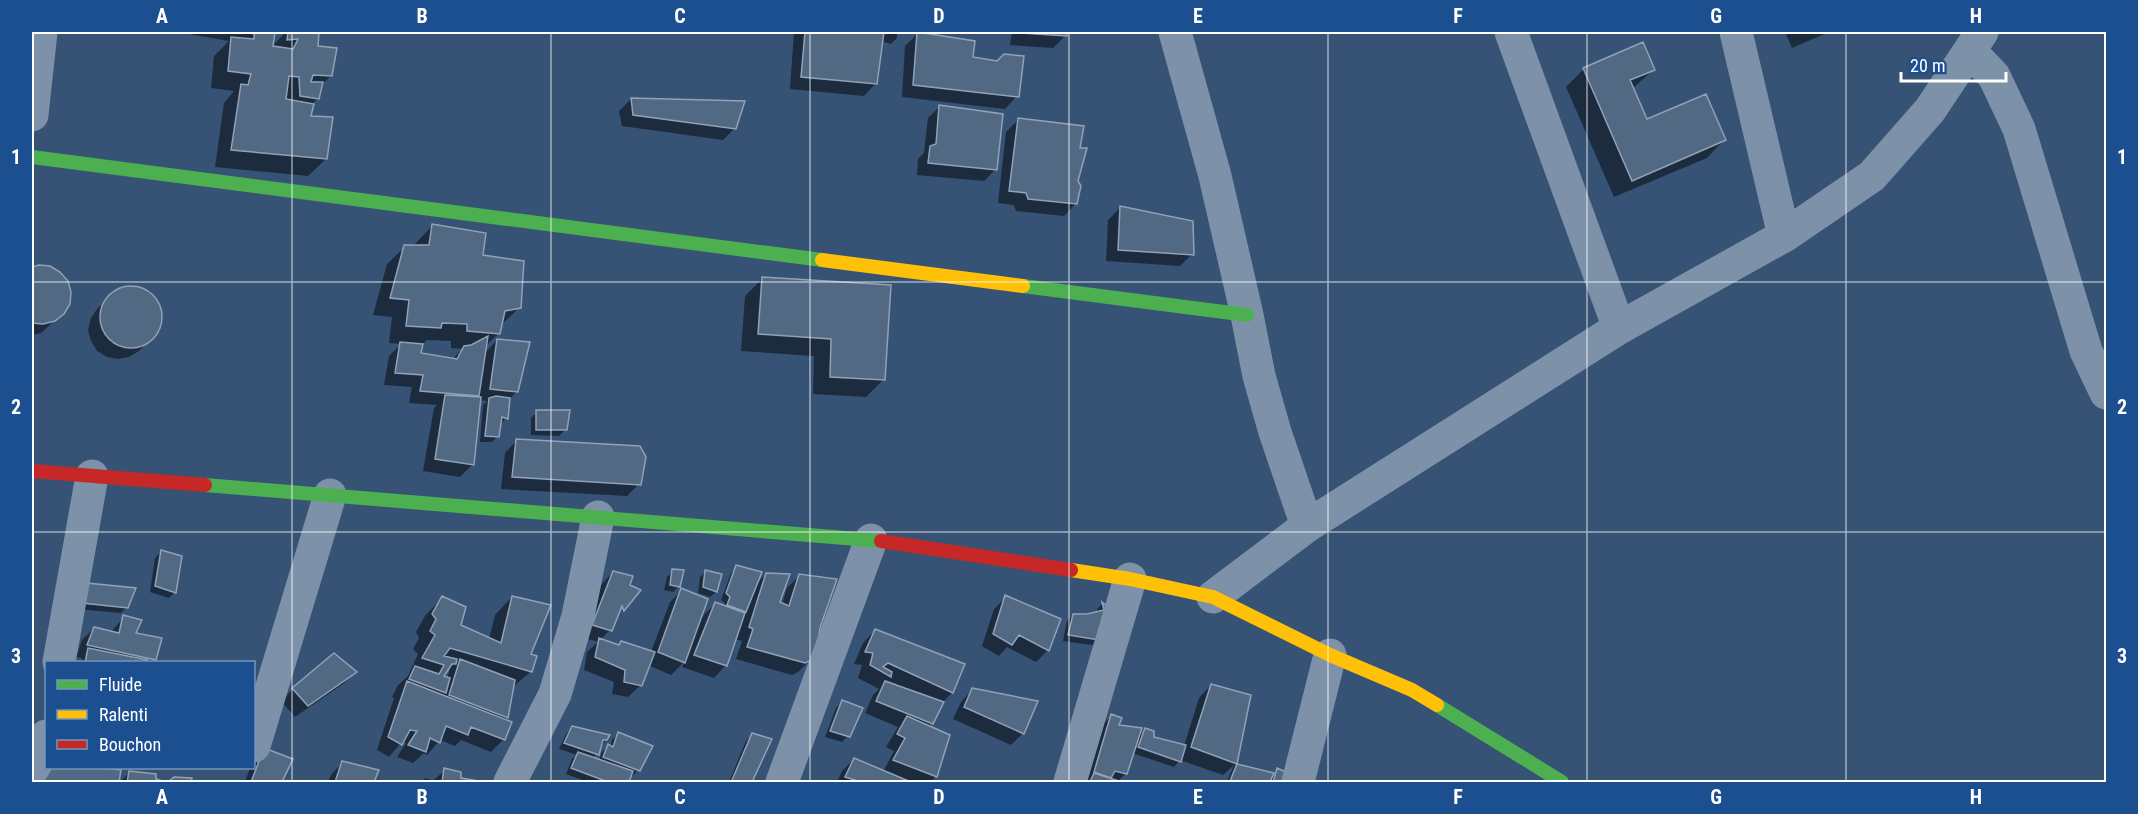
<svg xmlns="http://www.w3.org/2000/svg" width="2138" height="814" font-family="'Roboto Condensed',sans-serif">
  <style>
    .shadow { fill: #0007; fill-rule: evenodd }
    .building { fill: #526984; stroke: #92a2b6; stroke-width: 1.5 }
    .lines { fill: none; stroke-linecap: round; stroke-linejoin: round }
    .street { stroke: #7d92a8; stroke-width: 33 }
    .fast { stroke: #4caf50; stroke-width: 14 }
    .slow { stroke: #ffc107; stroke-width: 14 }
    .jam { stroke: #c62828; stroke-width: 14 }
    .grid { fill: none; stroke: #fff; stroke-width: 1.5; stroke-opacity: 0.55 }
    .neatline { fill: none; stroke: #fff; stroke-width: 2 }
    .grid-label { font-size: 20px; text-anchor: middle; font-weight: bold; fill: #fff }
  </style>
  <rect width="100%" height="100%" fill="#365274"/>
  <path class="shadow" d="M189 32H274L271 47 286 32 318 33 316 47 331 76 320 86 318 98 312 104 309 117 326 159 308 176 215 167 224 103 234 91 211 88 214 56 229 41 189 34Z
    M794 32H897V38L891 44 881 41 876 83 864 96 790 89Z
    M1012 32H1066L1065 36 1053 48 1010 45Z
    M1785 32H1829L1792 48Z
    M917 34 972 58 1017 96 1005 109 902 97 905 46Z
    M1584 69 1653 70 1632 89 1646 121 1724 140 1707 158 1614 197 1566 87Z
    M631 99 735 128 723 140 622 126 619 111Z
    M940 106 996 169 984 181 917 175 918 159 924 153 928 118Z
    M1018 120 1079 149 1076 203 1064 216 1016 211 1014 205 998 203 1006 132Z
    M1120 208 1192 254 1180 266 1106 261 1108 220Z
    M432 226 481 256 519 308 501 325 499 333 484 348V354L497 340 517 391 508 401 506 418 501 424 498 436 492 442H480L483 405 487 401 479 400 472 465 460 477 423 471 434 408 437 405 409 403 412 387 384 385 389 356 401 344 389 343 392 317 373 315 387 264 405 247 414 246 415 244ZM427 340 451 341V348L462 349 452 360 419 354 421 346Z
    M39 266 63 313 41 333 32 335V268Z
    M763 278 883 380 866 397 813 394 814 356 741 351 745 296Z
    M131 287 143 290 153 296 159 305 161 317 159 328 139 351 129 357 118 359 107 357 97 351 91 341 88 330 91 318 97 309 110 296 120 289Z
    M537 412 565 430 559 436 531 435V418Z
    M517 440 639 484 627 496 501 489 505 453Z
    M161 552 175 592 169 598 150 592 155 558Z
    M737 567 754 586 766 574 778 603 782 605 787 588 799 576 810 660 798 672 792 675 736 659 742 641 735 639 726 665 714 678 682 667 685 661 671 675 648 665 641 685 628 697 612 694 614 682 584 670 587 652 598 642 581 637 601 585 613 572 628 586 639 590 616 616 610 630 600 640 617 646 621 643 651 652 670 602 682 590 699 620 715 604 724 607 725 603 721 600 731 573Z
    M673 571 679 586 673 592 664 590 667 577Z
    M706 571 716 592 710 597 698 593 700 577Z
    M82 591 127 607 121 613 77 609Z
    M512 597 529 655 531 671 512 688 507 718 504 721 510 723 504 739 491 752 461 740 455 746 440 740 427 755 424 753 413 763 397 757 406 743 402 742 389 757 377 750 394 698 392 697 398 685 408 676 418 654 413 649 419 638 416 632 425 616 442 598 459 625 489 639 495 615ZM450 668 447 679 442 677Z
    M1006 597 1048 650 1036 662 1007 647 999 656 982 646 994 609Z
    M1102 604 1112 613 1098 639 1092 645 1063 641 1067 621 1073 615 1087 616 1098 613 1097 609Z
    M124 617 134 635 155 659 151 662H81L82 658 76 657 82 640 94 628 111 632Z
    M875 630 963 664 952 693 942 703 929 727 936 776 930 782H837L842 771 854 759 883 772 894 751 886 747 898 727 865 713 873 695 879 689 858 678 862 665 854 664 863 643ZM886 680 896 684 895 686 884 682Z
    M355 672 343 684 295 717 281 701 293 689Z
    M1211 685 1250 696 1235 765 1273 774 1277 770 1291 782H1227L1234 765 1223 775 1180 760 1174 767 1132 753 1126 773 1117 782H1082L1099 728 1111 716 1117 726 1137 738 1146 729 1152 738 1184 746 1199 698Z
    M973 689 1023 733 1011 745 953 719 961 702Z
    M842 702 848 736 842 742 825 737 836 708Z
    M572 728 606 740 593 758 599 761 602 752 608 746 610 747 612 740 618 734 638 770 632 776 630 775 627 782H588L566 774 572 759 577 755 559 749 566 734Z
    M752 735 769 740 750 782H729L746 741Z
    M291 760 280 782H245L250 768H254V761Z
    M343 762 377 771 373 782H328L331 775Z
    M46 768H120L116 771H119L118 782H32Z
    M445 770 459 779 472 782H421L426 778 433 781Z
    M130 772 154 780 161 782H120Z"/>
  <path class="building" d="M254 32H275L273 46 293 49 298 39 287 40 288 32H319L318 46 337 48 332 76 313 75 311 82H323L319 99 300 96 299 77 289 76 286 99 314 104 311 116 333 117 327 159 231 150 241 84 248 85 251 74 228 71 231 37 254 39Z
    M805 32H884L877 84 801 77Z
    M917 32 975 41 973 57 997 61 1004 54 1024 56 1019 97 913 85Z
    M1022 32H1067V36L1022 33Z
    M1643 42 1655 70 1630 80 1647 119 1706 94 1726 140 1632 181 1583 68Z
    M631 98 745 101 736 129 633 115Z
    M939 105 1003 114 997 170 928 163 930 146 936 144Z
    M1018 118 1084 126 1080 148H1087L1078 181 1081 186 1077 204 1028 199 1026 193 1009 191Z
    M1120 206 1193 221 1194 255 1118 250Z
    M432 224 486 233 483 255 524 261 521 308 505 311 500 334 467 331V324L442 323 441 328 406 326 409 300 390 298 404 245H429Z
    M39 265 50 266 60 272 68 281 71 292 70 304 64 314 55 321 43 324 32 323V267Z
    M762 277 891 285 885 380 830 377 831 339 758 334Z
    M100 317a31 31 0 1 1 62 0a31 31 0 1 1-62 0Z
    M488 336 479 396 420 391 423 375 395 373 400 342 423 344 421 353 457 359 464 346 471 345Z
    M497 339 530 342 518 392 490 389Z
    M445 395 481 397 474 465 435 459Z
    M496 396 510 398 508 419 502 417 499 437 485 436 489 398Z
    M536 410H570L567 430H536Z
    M516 439 640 446 646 457 641 485 512 477Z
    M161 550 182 556 176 593 155 586Z
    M736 565 762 572 746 612 727 605 730 597 726 593Z
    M672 569 684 570 680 587 670 585Z
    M705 570 722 574 717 592 703 587Z
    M613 571 633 576 630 585 641 590 624 611 622 606 612 631 592 625Z
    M766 573 790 574 780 602 789 606 799 574 837 579 820 628 817 648 812 660 805 663 747 647 753 629 749 627Z
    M87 583 136 588 128 608 82 603Z
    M681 588 708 599 685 663 658 652Z
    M1005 595 1061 619 1049 651 1019 635 1012 645 993 634Z
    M442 596 466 607 461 625 501 643 512 596 551 605 531 654 537 656 532 672 450 648 444 656 457 659 456 664H452L444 676 450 678 446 693 409 679 415 666 439 674 444 665 422 658 435 635 430 631 436 619 432 614Z
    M715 602 745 613 727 666 694 655Z
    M1102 602 1114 613 1099 640 1068 635 1073 614H1087L1104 610Z
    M123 615 142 620 136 633 162 638 156 660 87 645 94 627 119 633Z
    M875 629 965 664 953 693 888 663 883 667 892 672 891 677 870 665 873 653 865 652Z
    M599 638 619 645 621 641 655 652 642 686 624 682 625 670 595 657Z
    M88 648 148 660V662H85Z
    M334 653 357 672 308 706 292 688Z
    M460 659 515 680 508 718 449 695Z
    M407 681 512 722 505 740 471 727 468 735 446 726 440 743 430 738 426 752 408 745 417 731 410 730 402 745 388 737Z
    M885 681 944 702 933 724 876 701Z
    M1211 684 1251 695 1237 764 1191 747Z
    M972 688 1038 701 1024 734 964 707Z
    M842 700 863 708 850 737 830 731Z
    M1111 714 1122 718 1119 725 1142 728 1127 774 1115 771 1111 778 1094 772Z
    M907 716 950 735 937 777 893 760 905 738 897 734Z
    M572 726 610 735 607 740H603L599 755 564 743Z
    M1145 728 1154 731V737L1186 745 1181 762 1138 747Z
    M618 732 653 746 640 771 603 757 608 744 613 747Z
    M752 733 772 739 752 782H737L732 780Z
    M264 748 293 759 282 782H251Z
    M578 752 633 771 629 782H608L571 768Z
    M854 758 911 782H861L845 777Z
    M342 761 379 770 374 782H335Z
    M1237 764 1274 773 1270 782H1233L1230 781Z
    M46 768H108L121 770 119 782H36Z
    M444 768 461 772V778L474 780 473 782H442Z
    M1277 768 1295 776 1293 782H1273Z
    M129 771 156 774V779L166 782H127Z
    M1094 773 1122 782H1090Z
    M174 777 192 778 191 782H168Z"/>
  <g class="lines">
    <path class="street" d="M1175 32 1215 176 1247 315 1259 376 1275 432 1307 526
      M1511 32 1619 328
      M1736 32 1784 236
      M1970 51 1994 76 2019 129 2086 351 2106 393
      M32 115 41 32
      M1213 597 1307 526 1619 328 1784 236 1872 176 1930 110 1982 32
      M59 662 92 476
      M254 746 330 495
      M32 769 34 767 44 749 46 736
      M510 782 555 694 578 616 598 517
      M782 782 871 540
      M1070 782 1130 579
      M1298 782 1330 655"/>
    <path class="fast" d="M32 157 822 260
      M1023 286 1247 315
      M205 485 881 541
      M1437 705 1562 782"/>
    <path class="slow" d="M822 260 1023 286
      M1071 570 1130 579 1213 597 1330 655 1412 690 1437 705"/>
    <path class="jam" d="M32 471 205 485
      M881 541 1071 570"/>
  </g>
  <path class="grid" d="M292 32V782M551 32V782M810 32V782M1069 32V782M1328 32V782M1587 32V782M1846 32V782M32 282H2106M32 532H2106"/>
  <rect width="2138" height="814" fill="none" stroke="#1b4f8f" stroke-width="66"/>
  <rect x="45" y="661" width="210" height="108" fill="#1b4f8f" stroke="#7695bc" stroke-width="1.5"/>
  <rect x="57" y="680" width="30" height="9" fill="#4caf50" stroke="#7695bc" stroke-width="1.5"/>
  <text x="99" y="691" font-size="18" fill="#ffffff">Fluide</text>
  <rect x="57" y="710" width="30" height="9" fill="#ffc107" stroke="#7695bc" stroke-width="1.5"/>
  <text x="99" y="721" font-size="18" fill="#ffffff">Ralenti</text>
  <rect x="57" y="740" width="30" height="9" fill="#c62828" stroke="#7695bc" stroke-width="1.5"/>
  <text x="99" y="751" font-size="18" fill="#ffffff">Bouchon</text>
  <path d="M1901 72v9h105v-9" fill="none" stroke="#ffffff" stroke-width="3"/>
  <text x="1910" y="72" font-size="18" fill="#ffffff" stroke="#1b4f8f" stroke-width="4.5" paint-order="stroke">20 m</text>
  <rect x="33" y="33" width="2072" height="748" class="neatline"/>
  <g class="grid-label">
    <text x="162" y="23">A</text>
    <text x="422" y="23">B</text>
    <text x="680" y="23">C</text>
    <text x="939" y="23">D</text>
    <text x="1198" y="23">E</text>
    <text x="1458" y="23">F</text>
    <text x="1716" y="23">G</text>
    <text x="1976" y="23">H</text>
    <text x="16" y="164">1</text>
    <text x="2122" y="164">1</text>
    <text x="16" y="414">2</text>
    <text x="2122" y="414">2</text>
    <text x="16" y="663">3</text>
    <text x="2122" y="663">3</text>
    <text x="162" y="804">A</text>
    <text x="422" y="804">B</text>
    <text x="680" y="804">C</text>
    <text x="939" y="804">D</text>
    <text x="1198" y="804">E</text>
    <text x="1458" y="804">F</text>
    <text x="1716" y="804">G</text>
    <text x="1976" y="804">H</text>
  </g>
</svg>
